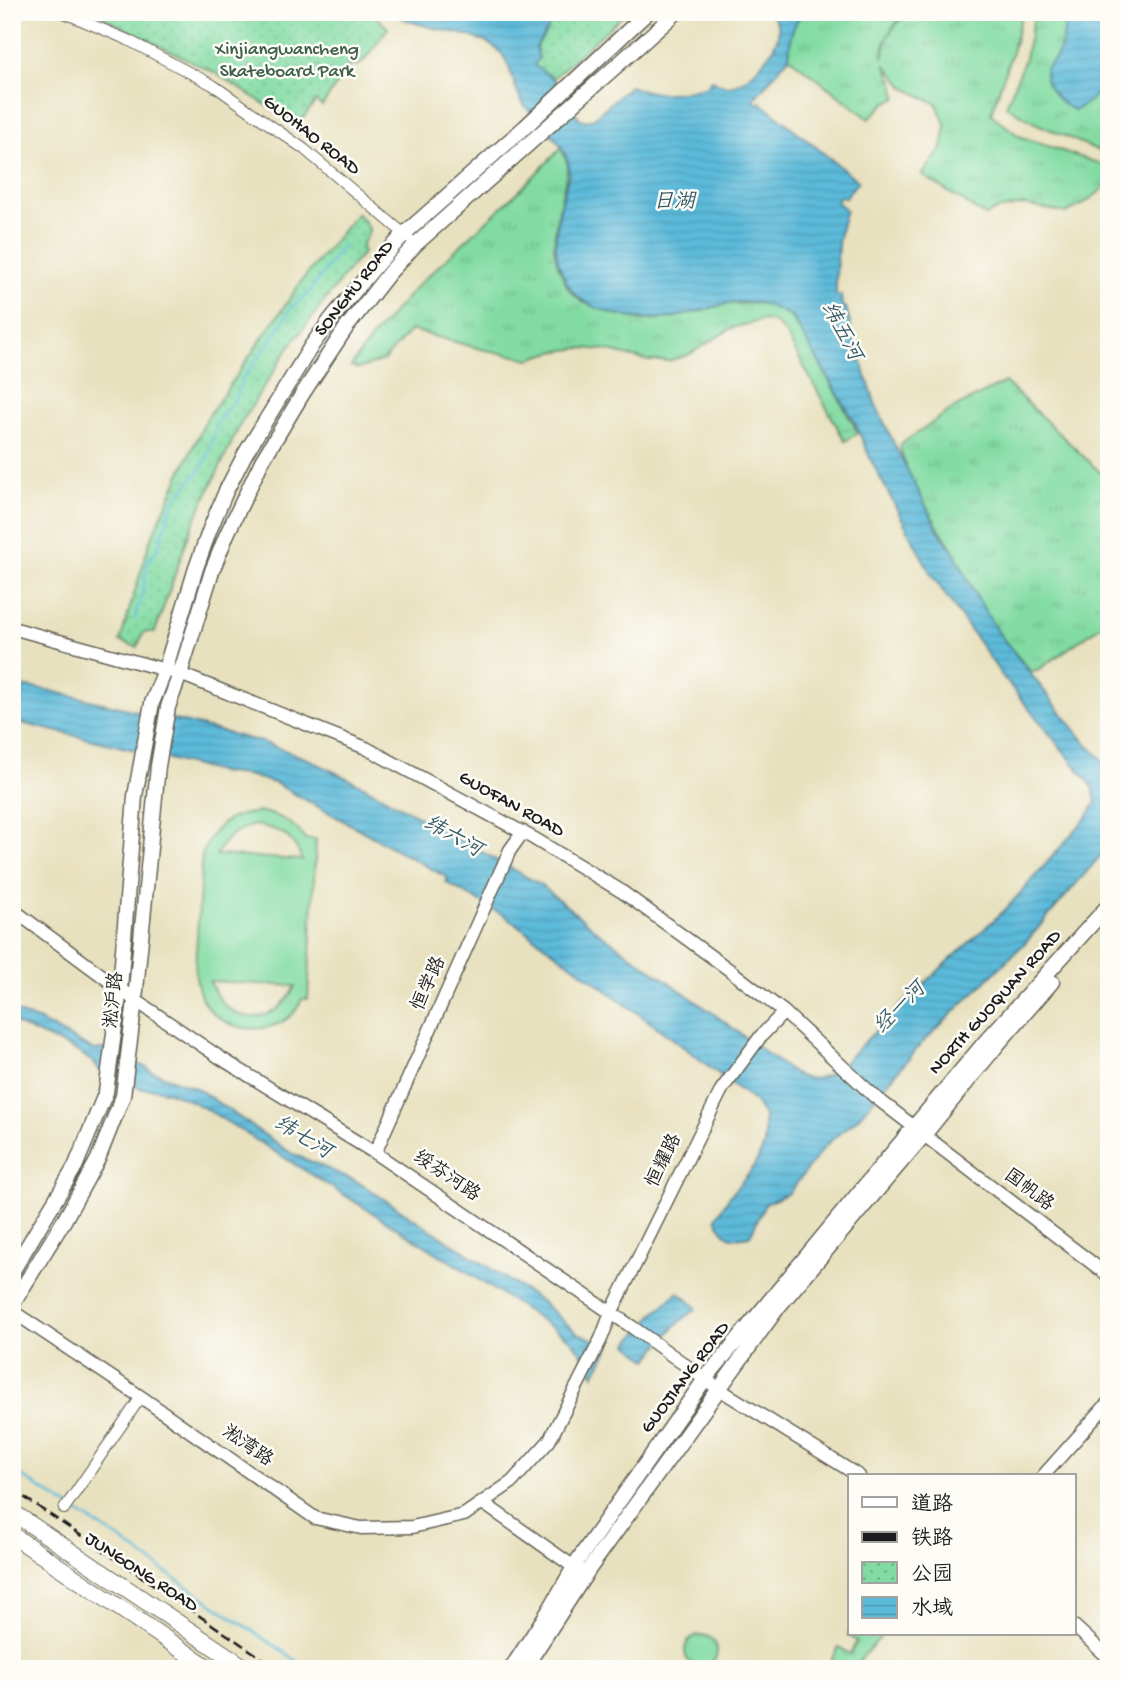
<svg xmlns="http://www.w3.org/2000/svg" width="1121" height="1681" font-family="'Gochi Hand','LXGW WenKai TC',sans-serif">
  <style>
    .grass { fill: url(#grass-tufts); stroke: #4e7c5f; stroke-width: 2 }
    .park { fill: url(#park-dots); stroke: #4e7c5f; stroke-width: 2 }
    .pitch { fill: #81dba2; stroke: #4e7c5f; stroke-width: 2; fill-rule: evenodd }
    .water { fill: url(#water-rules); stroke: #3c6b7b; stroke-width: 2 }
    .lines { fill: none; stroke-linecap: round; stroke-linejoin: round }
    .stream { stroke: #5cbada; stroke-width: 2.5 }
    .minor-casing { stroke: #636155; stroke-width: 12 }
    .tertiary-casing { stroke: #636155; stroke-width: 15 }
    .secondary-casing { stroke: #636155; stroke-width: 17 }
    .primary-casing { stroke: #636155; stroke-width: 18 }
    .trunk-casing { stroke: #636155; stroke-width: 18 }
    .minor { stroke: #fff; stroke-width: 10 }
    .tertiary { stroke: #fff; stroke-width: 12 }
    .secondary { stroke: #fff; stroke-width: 14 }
    .primary { stroke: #fff; stroke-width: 16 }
    .trunk { stroke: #fff; stroke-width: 16 }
    .rail { stroke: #1c1c1c; stroke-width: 2.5; stroke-dasharray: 10 5; stroke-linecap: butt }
    .labels { text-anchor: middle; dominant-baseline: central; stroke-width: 5; stroke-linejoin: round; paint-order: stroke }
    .park-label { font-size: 19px; fill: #3f5f4b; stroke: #fdfcf7 }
    .street-label { font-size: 19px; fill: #1c1c1c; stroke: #fdfcf7 }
    .water-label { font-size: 21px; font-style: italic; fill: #365b68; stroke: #fdfcf7 }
  </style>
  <defs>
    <pattern id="grass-tufts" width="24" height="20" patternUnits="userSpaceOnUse" patternTransform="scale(1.75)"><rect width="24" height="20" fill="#81dba2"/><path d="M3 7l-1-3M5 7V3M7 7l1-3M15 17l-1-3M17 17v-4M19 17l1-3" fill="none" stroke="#6fbb8b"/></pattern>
    <pattern id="park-dots" width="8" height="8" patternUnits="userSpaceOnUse" patternTransform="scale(1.75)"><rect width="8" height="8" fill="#81dba2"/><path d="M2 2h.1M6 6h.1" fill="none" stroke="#6fbb8b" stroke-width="1.8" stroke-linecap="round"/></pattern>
    <pattern id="water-rules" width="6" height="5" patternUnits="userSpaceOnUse" patternTransform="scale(1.75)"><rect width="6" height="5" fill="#5cbada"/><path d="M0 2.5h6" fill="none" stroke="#4f9fba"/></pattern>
  </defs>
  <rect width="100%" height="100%" fill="#fdfcf7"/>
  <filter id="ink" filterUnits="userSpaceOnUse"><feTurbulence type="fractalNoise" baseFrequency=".0143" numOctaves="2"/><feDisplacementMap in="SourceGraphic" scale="14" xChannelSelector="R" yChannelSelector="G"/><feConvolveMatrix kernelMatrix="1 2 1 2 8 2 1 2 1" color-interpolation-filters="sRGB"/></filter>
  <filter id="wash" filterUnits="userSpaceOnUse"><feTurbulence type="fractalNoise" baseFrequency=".00686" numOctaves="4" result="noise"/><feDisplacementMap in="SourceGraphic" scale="28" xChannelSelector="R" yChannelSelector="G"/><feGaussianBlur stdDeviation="1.57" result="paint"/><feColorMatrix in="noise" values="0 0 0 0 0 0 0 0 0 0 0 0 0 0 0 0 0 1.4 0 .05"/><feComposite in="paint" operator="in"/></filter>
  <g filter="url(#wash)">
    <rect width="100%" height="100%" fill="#e8e1bf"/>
    <path class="grass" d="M799 12H905C893 27 882 39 883 58L887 37 906 12H1022L1013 49 991 114 1019 136 1109 167V184L1084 204 1066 213 1024 205 996 210 986 216 922 175 942 148 946 126 937 104 905 88 885 64 894 83 897 98 885 103 869 119 789 57C790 48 790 39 792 30 795 23 799 20 799 12Z
      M1035 12H1109V147L1099 151 1035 123 1006 106 1025 58Z
      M561 148 568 165 555 230 554 249 558 266 569 290 582 302 614 314 642 320 672 318 726 304 758 303 776 308 791 318 809 344 858 433 845 441 786 334 778 325 773 322 763 320 732 328 688 355 669 361H649L606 350 581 348 552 352 530 359 481 349 411 330 384 360 358 369 351 366 373 336 416 287 522 188Z
      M1005 382 1101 473 1109 465V620L1039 669 1031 672C1015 653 997 634 985 612 973 592 964 570 953 550 935 522 905 478 900 445L952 409Z
      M850 1632V1634H883L852 1669H825L839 1647 850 1654 857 1641 848 1635Z
      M685 1651a16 16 0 1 1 32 0a16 16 0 1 1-32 0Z"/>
    <path class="park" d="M106 12H371L388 28 363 62 358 65 349 66 322 106 316 101 298 125 215 73 104 18Z
      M552 12H627L553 78 535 66V63L539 58 536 47 548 29Z
      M357 213C368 227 375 227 362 244L363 253 350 268 288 349 241 423 191 528 155 632H144L137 647 120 641 150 541 182 470 207 418 303 279Z"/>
    <path class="pitch" d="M262 812C279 815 296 824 305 839H316L308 999H302C300 1003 297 1009 294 1013 267 1040 216 1031 201 996 197 987 196 978 195 969L202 855C214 823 229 814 262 812ZM254 825C279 828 294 836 302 860L216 855C226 837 234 831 254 825ZM210 981 294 986H295C275 1030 225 1026 210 981Z"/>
    <path class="water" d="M392 12H552L548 29 536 47 539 58 535 63V66L553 78 580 119 588 121 594 118 630 86C657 98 683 93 710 85L709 82 713 80C738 100 760 64 775 47L774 45C782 33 779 21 768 12H799V18L794 27 791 36 789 57 753 100 758 104 760 102 858 181 845 198 840 196 837 202 846 210C836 238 836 266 836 295H841L842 307H846L851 328 848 331 847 334 851 339H854L875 403 895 446 939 531 955 554 974 592 997 631 1080 736 1109 767V846L1026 942 921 1044 857 1119 826 1145 789 1193 765 1204 750 1236C731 1240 723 1237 716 1218L729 1197 754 1167 764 1146V1116L754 1101 677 1042 508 918 446 882 448 878 275 783 246 775 218 772 119 746 12 721V685L47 690 200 726 265 743 310 760 367 788 541 885 598 932 714 1014 794 1074C810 1082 820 1079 836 1071L902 1004 1008 907 1088 816 1096 802 1093 787 1003 677 931 574 871 460 854 421 792 317C745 288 722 308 674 317 647 322 609 316 585 302 568 293 557 266 556 247 555 222 563 197 569 173 570 143 538 125 523 103 513 89 511 60 498 50 472 28 422 33 392 12Z
      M1064 12H1109V83C1096 92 1090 105 1074 110 1062 106 1044 86 1045 73 1045 66 1050 64 1054 60 1064 47 1065 27 1064 12Z
      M12 1011 40 1021 93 1050 103 1049 147 1068 151 1071 198 1089 291 1153 356 1181 542 1302 577 1333 610 1346 594 1375 582 1354 571 1340 464 1270 216 1115C198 1104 163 1085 142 1089L100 1071 93 1062 75 1050 12 1022Z
      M678 1292 695 1306 696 1310C673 1324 664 1339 648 1360L628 1344 652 1316Z"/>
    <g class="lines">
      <path class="stream" d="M135 619 136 611 142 597 147 563 158 548 172 505 176 498 201 469 207 457 218 421 235 399 244 376 271 341 291 308 308 294 343 245
        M12 1470 118 1538 186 1586 309 1669"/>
    </g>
  </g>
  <g filter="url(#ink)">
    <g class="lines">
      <g class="minor-casing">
        <path id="minor" d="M62 12 128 40 213 85 304 149 409 238
          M64 1509 141 1397"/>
      </g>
      <g class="tertiary-casing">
        <path id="tertiary" d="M12 628 180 674 366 748 533 838 621 891 731 971 784 1012 874 1096 914 1127
          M12 909 135 1000 222 1059 375 1153 632 1327 719 1389 859 1476
          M924 1135 1109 1276
          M375 1153 510 850 523 832
          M12 1311 141 1397 315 1518 361 1528 412 1527 464 1515 512 1482 549 1441 601 1339 611 1313 722 1089 761 1036 784 1012
          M1043 1476 1109 1402
          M483 1503 574 1567
          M1074 1626 1109 1658"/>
      </g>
      <g class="secondary-casing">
        <path id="secondary" d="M12 1272 75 1167 106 1092 120 989 135 796 152 703 165 670 196 568 210 529 226 491 245 454 312 345 332 318 378 263 404 234 525 127 648 12
          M12 1305 65 1219 98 1159 123 1096 135 1000 158 766 168 707 180 674 212 571 227 534 262 461 303 393 346 328 389 273 416 244 677 12
          M511 1669 550 1609 578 1560 705 1379 862 1189 985 1042 1109 905
          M524 1669 589 1569 779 1306 924 1135 998 1044 1052 982"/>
      </g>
      <g class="primary-casing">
        <path id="primary" d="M12 1512 247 1669"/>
      </g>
      <g class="trunk-casing">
        <path id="trunk" d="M12 1535 210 1669"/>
      </g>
      <use href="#minor" class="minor"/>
      <use href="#tertiary" class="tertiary"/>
      <use href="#secondary" class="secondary"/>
      <use href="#primary" class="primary"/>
      <use href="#trunk" class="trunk"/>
      <path class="rail" d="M12 1489 278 1669"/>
    </g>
  </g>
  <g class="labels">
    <g class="park-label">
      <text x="287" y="50">Xinjiangwancheng<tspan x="287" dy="22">Skateboard Park</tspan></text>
    </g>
    <g class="street-label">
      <text transform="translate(311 136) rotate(38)">GUOHAO ROAD</text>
      <text transform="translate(355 289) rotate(-52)">SONGHU ROAD</text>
      <text transform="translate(511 805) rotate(29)">GUOFAN ROAD</text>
      <text transform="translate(430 984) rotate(-66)">恒学路</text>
      <text transform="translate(115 1000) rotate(-84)">淞沪路</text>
      <text transform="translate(996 1003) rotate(-48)">NORTH GUOQUAN ROAD</text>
      <text transform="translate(665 1161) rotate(-64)">恒耀路</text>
      <text transform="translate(446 1177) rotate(34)">绥芬河路</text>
      <text transform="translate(1028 1191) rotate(37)">国帆路</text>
      <text transform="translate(686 1378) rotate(-53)">GUOJIANG ROAD</text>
      <text transform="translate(247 1447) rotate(35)">淞湾路</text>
      <text transform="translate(141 1573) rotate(33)">JUNGONG ROAD</text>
    </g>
    <g class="water-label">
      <text x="674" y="203">日湖</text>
      <text transform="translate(840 332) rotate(62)">纬五河</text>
      <text transform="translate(452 838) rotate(29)">纬六河</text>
      <text transform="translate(901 1009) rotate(-45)">经一河</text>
      <text transform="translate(302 1139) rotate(31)">纬七河</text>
    </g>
  </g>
  <rect width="1121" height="1681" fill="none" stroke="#fdfcf7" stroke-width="42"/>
  <rect x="848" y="1474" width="228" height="161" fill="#fdfcf7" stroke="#a3a29f" stroke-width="2"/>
  <rect x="862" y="1497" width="35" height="10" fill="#ffffff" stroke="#a3a29f" stroke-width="2"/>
  <text x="911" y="1510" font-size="21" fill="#1c1c1c">道路</text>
  <rect x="862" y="1532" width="35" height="10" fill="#1c1c1c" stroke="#a3a29f" stroke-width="2"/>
  <text x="911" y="1544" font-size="21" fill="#1c1c1c">铁路</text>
  <rect x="862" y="1562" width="35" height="21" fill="url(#park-dots)" stroke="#a3a29f" stroke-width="2"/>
  <text x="911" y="1580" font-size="21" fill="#1c1c1c">公园</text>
  <rect x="862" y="1597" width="35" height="21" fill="url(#water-rules)" stroke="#a3a29f" stroke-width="2"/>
  <text x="911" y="1614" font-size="21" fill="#1c1c1c">水域</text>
</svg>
